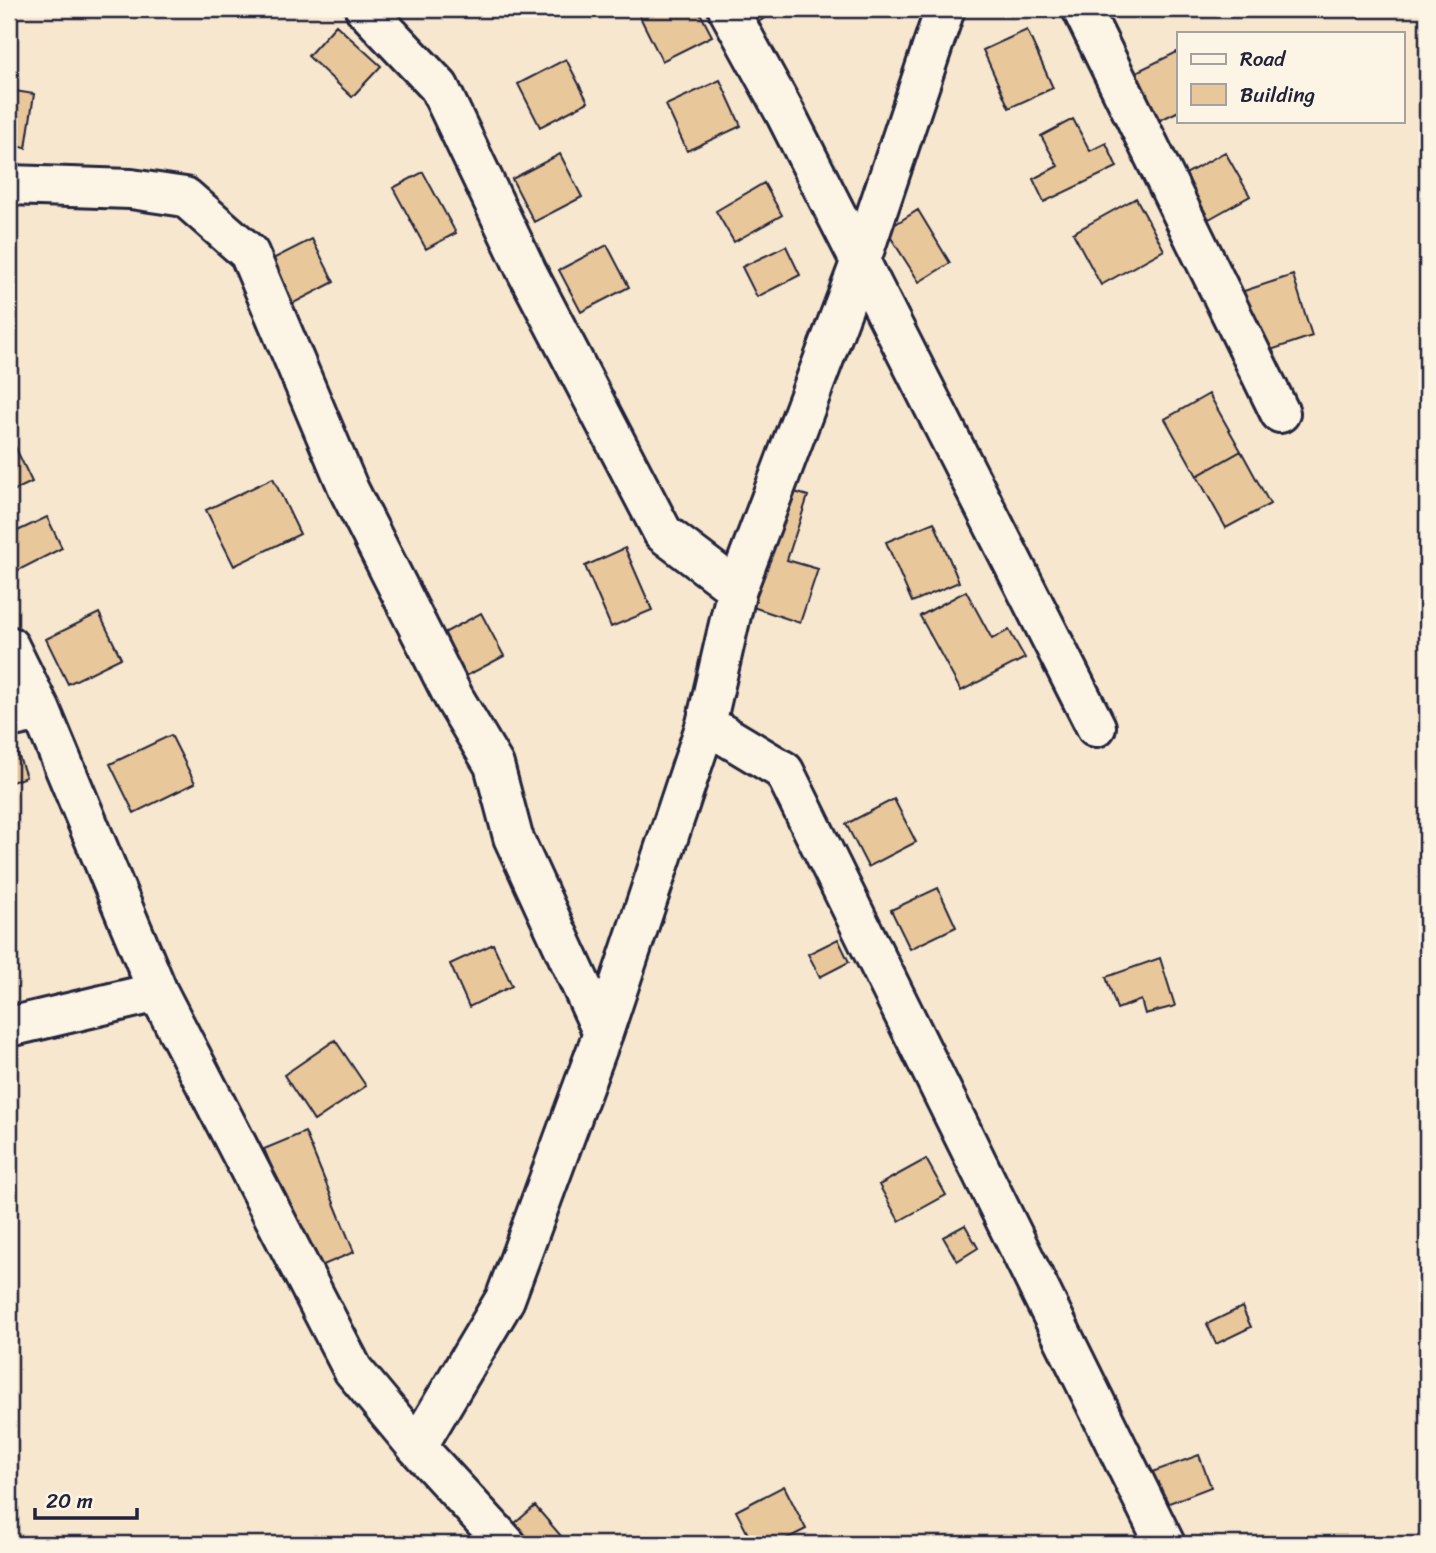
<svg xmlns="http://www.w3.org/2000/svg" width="1436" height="1553" font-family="Sriracha,sans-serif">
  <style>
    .building { fill: #e8c79a; stroke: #22223b; stroke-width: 2 }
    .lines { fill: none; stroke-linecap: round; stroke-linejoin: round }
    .minor-casing { stroke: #22223b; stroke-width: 44 }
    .minor { stroke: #fcf5e5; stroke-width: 38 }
  </style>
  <rect width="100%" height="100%" fill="#f6e7ce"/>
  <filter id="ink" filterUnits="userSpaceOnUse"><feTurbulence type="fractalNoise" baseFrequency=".0143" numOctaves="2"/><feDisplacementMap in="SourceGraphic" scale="14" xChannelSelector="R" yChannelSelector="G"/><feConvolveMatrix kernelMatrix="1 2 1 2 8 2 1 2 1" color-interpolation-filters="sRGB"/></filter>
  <g filter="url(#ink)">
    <path class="building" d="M636 9H673L674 12 681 9H698L712 36 662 61Z
      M743 9H780L753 25Z
      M336 25 381 66 352 97 308 56Z
      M1027 30 1053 88 1009 108 983 50Z
      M1179 51V111L1154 123 1130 75Z
      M566 59 588 102 540 127 518 84Z
      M720 80 741 126 687 151 666 105Z
      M9 90 34 94 26 148 9 145Z
      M1073 119 1090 151 1106 143 1117 167 1044 202 1033 179 1058 166 1041 136Z
      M1225 152 1250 196 1209 219 1184 175Z
      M560 154 582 197 534 222 512 179Z
      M423 172 456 233 426 249 393 188Z
      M764 183 782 215 734 242 716 211Z
      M1136 198 1164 250 1101 285 1073 233Z
      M918 210 950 263 919 282 886 230Z
      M312 239 334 282 286 307 263 264Z
      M607 245 629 287 581 312 559 270Z
      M786 246 800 275 757 297 742 267Z
      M1293 275 1312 336 1262 353 1241 292Z
      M1209 394 1241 451 1197 476 1165 419Z
      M9 434 32 482 9 493Z
      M1241 451 1270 504 1226 528 1197 476Z
      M273 478 300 534 234 566 206 510Z
      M788 490 808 496 787 560 818 569 800 623 750 606Z
      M47 517 62 548 11 574 9 570V535Z
      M934 522 959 582 912 602 886 542Z
      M625 548 652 610 611 627 585 566Z
      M966 591 992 639 1009 630 1025 658 961 691 920 616Z
      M99 613 121 658 68 684 46 639Z
      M481 613 504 656 455 682 433 639Z
      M171 735 195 783 134 813 110 764Z
      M13 740 26 777 9 783V741Z
      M894 799 916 842 868 867 846 824Z
      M938 888 956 927 910 949 891 910Z
      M838 939 849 962 820 977 808 954Z
      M493 944 512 986 469 1007 450 964Z
      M1160 958 1175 1006 1145 1014 1141 1000 1117 1009 1106 977Z
      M335 1040 366 1086 314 1121 284 1075Z
      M305 1132 354 1252 314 1269 264 1149Z
      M926 1159 946 1195 899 1221 879 1185Z
      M965 1225 978 1248 957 1261 943 1237Z
      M1242 1307 1251 1327 1216 1344 1207 1324Z
      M1199 1455 1211 1487 1164 1505 1152 1472Z
      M784 1486 806 1529 776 1544H753L736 1511Z
      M535 1506 568 1544H533L515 1523Z"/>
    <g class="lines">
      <g class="minor-casing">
        <path id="minor" d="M365 9 439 87 527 272 663 533 737 589
          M728 9 785 113 1096 727
          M1082 9 1280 413
          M9 185 131 189 185 197 249 253 349 490 454 698 494 765 513 837 603 1033
          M9 646 41 711 158 992 353 1370 417 1447 506 1544
          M9 718 41 711
          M706 724 784 771 1165 1544
          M9 1027 158 992
          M417 1447 505 1299 603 1033 706 724 737 589 860 263 945 9"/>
      </g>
      <use href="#minor" class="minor"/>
    </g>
  </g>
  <rect width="1436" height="1553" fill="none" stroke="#fcf5e5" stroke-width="35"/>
  <rect x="18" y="18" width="1401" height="1518" fill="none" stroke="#22223b" stroke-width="2.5" filter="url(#ink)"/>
  <rect x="1177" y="32" width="228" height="91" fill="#fcf5e5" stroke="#a5a1a1" stroke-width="2"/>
  <rect x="1191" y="54" width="35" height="10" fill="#fcf5e5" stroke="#a5a1a1" stroke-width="2"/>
  <text x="1240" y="66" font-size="21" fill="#22223b">Road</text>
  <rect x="1191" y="84" width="35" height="21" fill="#e8c79a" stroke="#a5a1a1" stroke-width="2"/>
  <text x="1240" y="102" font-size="21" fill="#22223b">Building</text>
  <path d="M35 1508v10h102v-10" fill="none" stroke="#22223b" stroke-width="3.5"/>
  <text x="46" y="1508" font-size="21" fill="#22223b" stroke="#fcf5e5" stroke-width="5" paint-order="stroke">20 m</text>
</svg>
